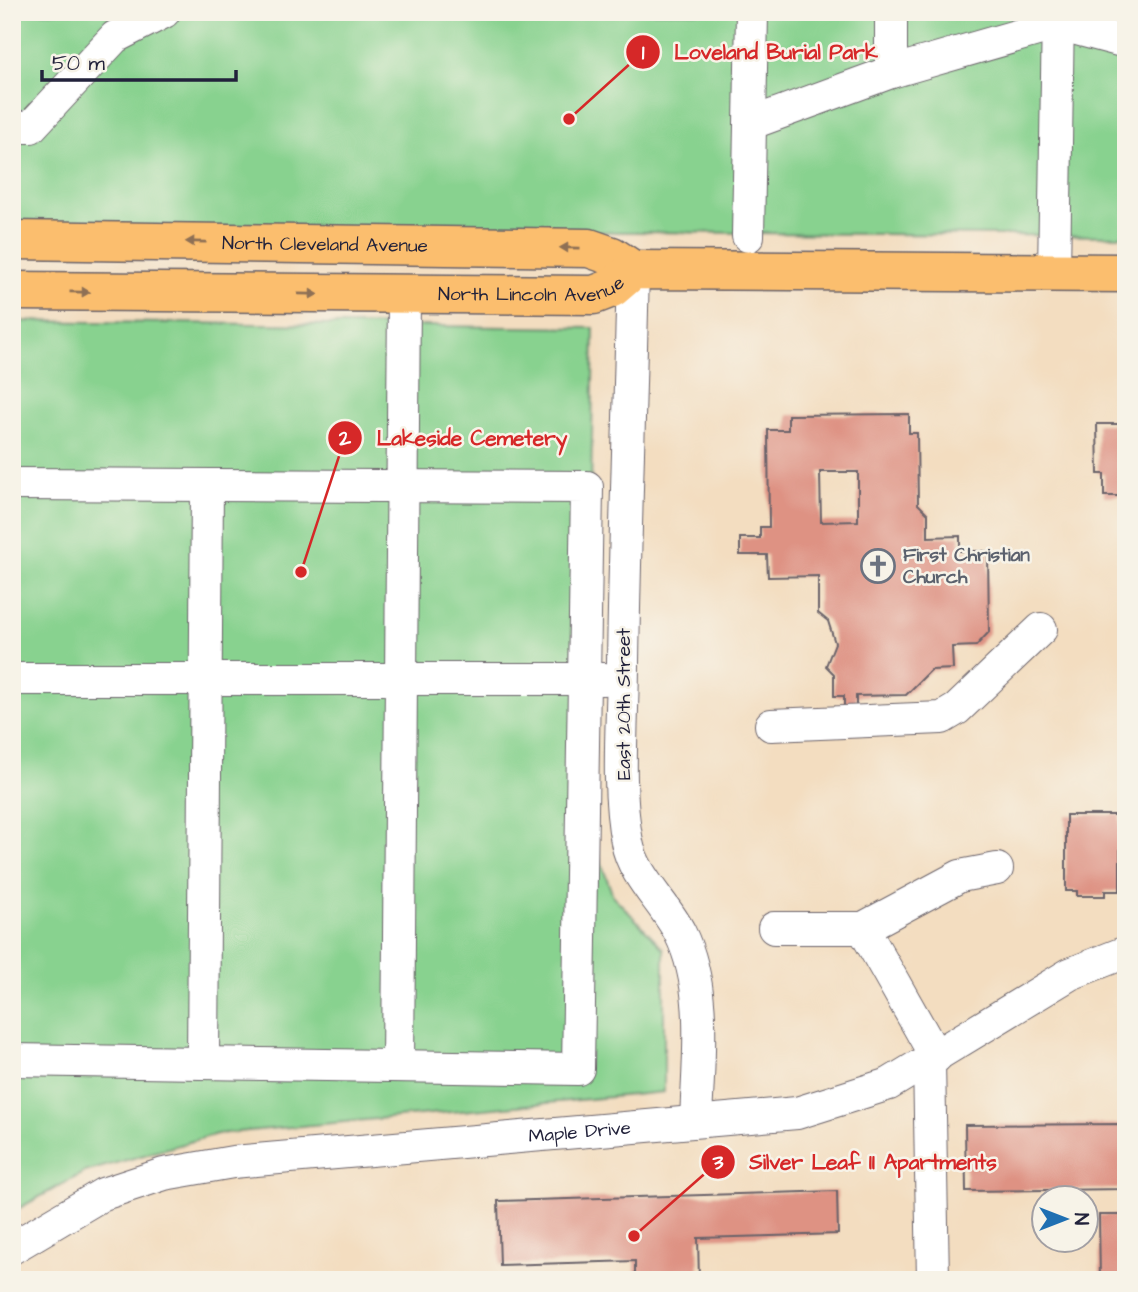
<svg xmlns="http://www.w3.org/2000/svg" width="1138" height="1292" font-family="'Architects Daughter',sans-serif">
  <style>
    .green { fill: #88d28f; stroke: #557a65; stroke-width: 2 }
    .building { fill: #de9283; fill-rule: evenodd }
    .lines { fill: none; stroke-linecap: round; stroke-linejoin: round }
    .minor-casing { stroke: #6b636a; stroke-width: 34 }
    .highway-casing { stroke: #6b636a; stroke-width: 41 }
    .minor { stroke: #fff; stroke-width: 32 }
    .highway { stroke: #fbbe6e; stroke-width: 38 }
    .oneway { fill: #8e7054 }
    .labels { text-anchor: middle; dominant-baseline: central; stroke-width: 5; stroke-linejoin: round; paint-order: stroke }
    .street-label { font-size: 19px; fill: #22223b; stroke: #f7f3e8 }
    .worship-label { font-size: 19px; font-weight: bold; fill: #5b616d; stroke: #f7f3e8; text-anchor: start }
    .leader { fill: none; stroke: #d62828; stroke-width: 2.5 }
    .callout-dot { fill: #d62828; stroke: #f7f3e8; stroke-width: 2.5 }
    .mark-label { font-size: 21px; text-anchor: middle; font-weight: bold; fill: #fff }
    .callout-label { font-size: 21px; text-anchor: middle; font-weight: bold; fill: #d62828; stroke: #f7f3e8; stroke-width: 5; stroke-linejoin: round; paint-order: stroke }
  </style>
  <rect width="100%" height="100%" fill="#f7f3e8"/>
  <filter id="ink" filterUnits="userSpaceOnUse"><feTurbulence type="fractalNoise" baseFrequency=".0143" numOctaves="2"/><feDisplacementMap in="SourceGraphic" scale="14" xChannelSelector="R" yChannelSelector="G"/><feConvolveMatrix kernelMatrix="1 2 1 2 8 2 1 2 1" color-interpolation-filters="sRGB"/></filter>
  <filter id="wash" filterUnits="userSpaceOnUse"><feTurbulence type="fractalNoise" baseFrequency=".00686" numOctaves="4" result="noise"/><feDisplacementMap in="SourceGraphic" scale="28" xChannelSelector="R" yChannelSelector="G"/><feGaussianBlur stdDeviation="1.57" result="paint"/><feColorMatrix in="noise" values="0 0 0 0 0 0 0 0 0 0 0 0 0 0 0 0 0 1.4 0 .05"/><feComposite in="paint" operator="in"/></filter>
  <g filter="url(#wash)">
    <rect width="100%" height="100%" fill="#f3ddc0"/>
    <path class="green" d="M12 12H1126V236L12 227Z
      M12 321 594 328 585 817 613 896 664 949V1092L217 1134 85 1172 12 1212Z"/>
    <g id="blocks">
      <path class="building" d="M1123 385H1126V496H1104V474H1098L1097 424H1123Z
        M909 414V433H917L918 504 928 514V537L960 536V551H988L989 632 976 646 952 647 953 669 931 670 906 695 856 696V717H844V696H834V674L826 666 835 643 828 621 818 613V576L768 577 767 555H740V538H760V527H769L768 430H788V415ZM820 472H858V521L821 522Z
        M1066 815H1120V891H1105V896H1077V891H1066Z
        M1126 1124V1189L966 1191 965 1125Z
        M837 1191 838 1234 698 1238 699 1280H635V1261L500 1265 498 1201Z
        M1099 1215H1126V1280H1100Z"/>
    </g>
  </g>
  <g filter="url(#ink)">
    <use href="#blocks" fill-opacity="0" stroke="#6b636a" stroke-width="2"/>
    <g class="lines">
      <g class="minor-casing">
        <g id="minor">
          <path d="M891 72V12"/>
          <path d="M752 123 891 72 1058 24 1126 42"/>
          <path d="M12 127H31L115 37 164 12"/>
          <path d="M748 236 752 12"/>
          <path d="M633 270C630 401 625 531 623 662 623 719 616 787 627 842 633 876 665 903 680 933 708 989 698 1060 696 1121"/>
          <path d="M1054 273 1058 12"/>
          <path d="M12 484 587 487 578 1069 12 1060"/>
          <path d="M12 679H604"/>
          <path d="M771 725 942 718 957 709 1041 629"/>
          <path d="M774 928H863L960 876 997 869"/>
          <path d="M863 928 936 1057"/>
          <path d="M929 1061 933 1280"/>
          <path d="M203 1063 207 485"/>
          <path d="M398 1066 404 295"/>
          <path id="s1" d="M12 1248 103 1194 164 1174 233 1162 797 1113 889 1084 1070 974 1126 952"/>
        </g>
      </g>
      <g class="highway-casing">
        <g id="highway">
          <path id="s2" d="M12 240 589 248 612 256 633 270"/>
          <path id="s3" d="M12 291 594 295 612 288 633 270 1126 273"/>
        </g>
      </g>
      <use href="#minor" class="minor"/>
      <use href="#highway" class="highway"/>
    </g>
    <defs><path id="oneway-solid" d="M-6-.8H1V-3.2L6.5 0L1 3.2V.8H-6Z" transform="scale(1.75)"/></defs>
    <g class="oneway">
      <use href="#oneway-solid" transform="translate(196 242) rotate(-179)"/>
      <use href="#oneway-solid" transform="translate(570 248) rotate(-179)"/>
      <use href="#oneway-solid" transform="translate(80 292) rotate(1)"/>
      <use href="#oneway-solid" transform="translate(308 294) rotate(1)"/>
    </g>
  </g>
  <defs>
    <g id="church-ring" transform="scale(1.75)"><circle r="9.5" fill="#f7f3e8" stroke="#6b7280" stroke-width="1.5"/><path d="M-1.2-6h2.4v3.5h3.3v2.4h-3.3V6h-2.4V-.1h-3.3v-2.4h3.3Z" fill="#6b7280"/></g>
  </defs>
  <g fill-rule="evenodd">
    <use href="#church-ring" x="878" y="566"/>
  </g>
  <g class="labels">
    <g class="street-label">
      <text stroke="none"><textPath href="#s2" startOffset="313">North Cleveland Avenue</textPath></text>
      <text stroke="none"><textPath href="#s3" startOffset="520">North Lincoln Avenue</textPath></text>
      <text transform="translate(624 704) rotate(-90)">East 20th Street</text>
      <text stroke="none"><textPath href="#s1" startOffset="588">Maple Drive</textPath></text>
    </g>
    <g class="worship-label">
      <text x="903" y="555">First Christian<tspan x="903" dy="22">Church</tspan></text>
    </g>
  </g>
  <path class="leader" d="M569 119L643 52M301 572L345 438M634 1236L718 1162"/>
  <g class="callout-dot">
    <circle cx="569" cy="119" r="7"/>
    <circle cx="301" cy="572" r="7"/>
    <circle cx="634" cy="1236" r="7"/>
    <circle cx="643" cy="52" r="18"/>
    <circle cx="345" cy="438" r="18"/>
    <circle cx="718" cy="1162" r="18"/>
  </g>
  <g class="mark-label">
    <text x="643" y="59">1</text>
    <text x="345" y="445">2</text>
    <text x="718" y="1169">3</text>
  </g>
  <g class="callout-label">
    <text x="776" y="59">Loveland Burial Park</text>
    <text x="472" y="445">Lakeside Cemetery</text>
    <text x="873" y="1169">Silver Leaf II Apartments</text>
  </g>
  <rect width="1138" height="1292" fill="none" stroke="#f7f3e8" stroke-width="42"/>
  <g transform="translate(1065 1219) rotate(90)"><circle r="33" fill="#f7f3e8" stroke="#a29fa3" stroke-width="2"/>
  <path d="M0-5L12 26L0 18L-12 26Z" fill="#1f6fb2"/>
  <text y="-10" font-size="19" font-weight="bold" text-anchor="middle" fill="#22223b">N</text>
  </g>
  <path d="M42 70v10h194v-10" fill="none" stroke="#22223b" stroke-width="3.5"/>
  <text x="52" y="70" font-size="21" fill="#22223b" stroke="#f7f3e8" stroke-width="5" paint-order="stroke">50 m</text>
</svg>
